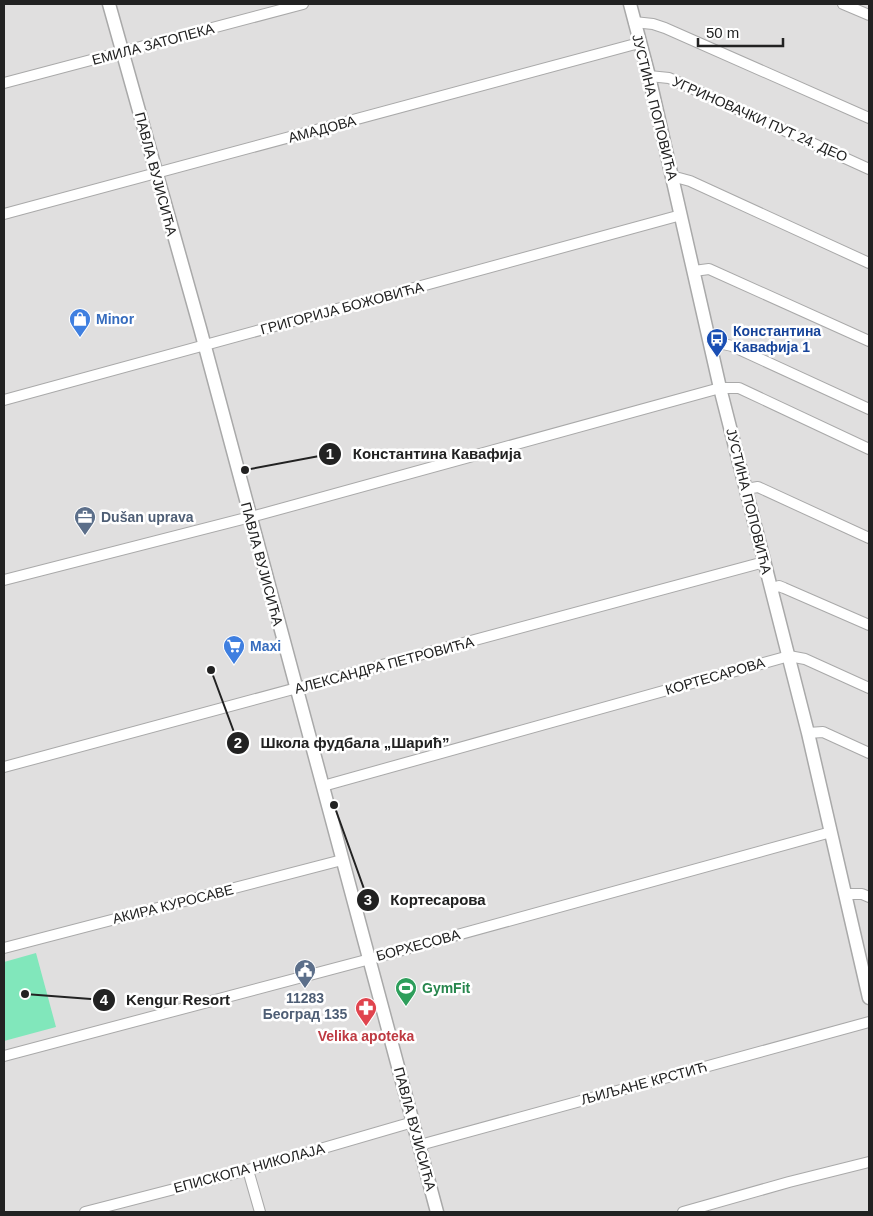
<svg xmlns="http://www.w3.org/2000/svg" width="873" height="1216" font-family="Arial,sans-serif">
  <style>
    .residential { fill: #e0dfdf }
    .pitch { fill: #81e7bb }
    .lines { fill: none; stroke-linecap: round; stroke-linejoin: round }
    .minor-casing { stroke: #a9a9a9; stroke-width: 12 }
    .tertiary-casing { stroke: #a9a9a9; stroke-width: 15 }
    .minor { stroke: #fff; stroke-width: 10 }
    .tertiary { stroke: #fff; stroke-width: 12 }
    .labels { text-anchor: middle; dominant-baseline: central; stroke-width: 5; stroke-linejoin: round; paint-order: stroke }
    .street-label { font-size: 14px; fill: #222; stroke: #fff }
    .shop-label { font-size: 14px; font-weight: bold; fill: #366cbe; stroke: #fff; text-anchor: start }
    .transit-label { font-size: 14px; font-weight: bold; fill: #164399; stroke: #fff; text-anchor: start }
    .service-label { font-size: 14px; font-weight: bold; fill: #4e5e75; stroke: #fff; text-anchor: start }
    .leisure-label { font-size: 14px; font-weight: bold; fill: #27864d; stroke: #fff; text-anchor: start }
    .health-label { font-size: 14px; font-weight: bold; fill: #be3a42; stroke: #fff }
    .leader { fill: none; stroke: #222; stroke-width: 2 }
    .callout-dot { fill: #222; stroke: #fff; stroke-width: 2 }
    .mark-label { font-size: 15px; text-anchor: middle; font-weight: bold; fill: #fff }
    .callout-label { font-size: 15px; text-anchor: middle; font-weight: bold; fill: #222; stroke: #fff; stroke-width: 5; stroke-linejoin: round; paint-order: stroke }
  </style>
  <rect width="100%" height="100%" fill="#f2efe8"/>
  <path class="residential" d="M4 4H869V1212H4Z"/>
  <path class="pitch" d="M36 953 56 1027 4 1041V962Z"/>
  <g class="lines">
    <g class="minor-casing">
      <path id="minor" d="M843 4 869 15
        M634 22 653 24 665 28 869 118
        M649 76 669 78 869 169
        M4 83 303 4
        M673 179 679 178 690 181 869 263
        M4 214 639 43
        M694 271 709 269 869 341
        M710 344H723L732 346 869 409
        M4 400 681 215
        M746 489 758 487 869 538
        M4 580 262 514 720 388H739L869 449
        M771 589 779 586 784 588 869 625
        M808 733 823 732 869 753
        M4 767 764 562
        M323 786 789 656 805 659 869 688
        M845 894H862L869 897
        M4 948 342 860
        M4 1056 370 959 831 832
        M420 1145 869 1022
        M248 1170 260 1212
        M85 1212 248 1170 413 1122
        M683 1212 789 1182 869 1162"/>
    </g>
    <g class="tertiary-casing">
      <path id="tertiary" d="M109 4 200 328 437 1212
        M630 4 649 76 720 388 808 733 869 998"/>
    </g>
    <use href="#minor" class="minor"/>
    <use href="#tertiary" class="tertiary"/>
  </g>
  <defs>
    <g id="shop-pin" transform="scale(1.125)"><path d="M0 17L-7.5 6A9.5 9.5 0 1 1 7.5 6Z" fill="#3f7fe0" stroke="#fff"/><path d="M-5-2.5h2.3a2.7 3.5 0 0 1 5.4 0H5L5.5 6h-11ZM-1.5-2.5h3a1.5 2.3 0 0 0-3 0Z" fill="#fff"/></g>
    <g id="bus-pin" transform="scale(1.125)"><path d="M0 17L-7.5 6A9.5 9.5 0 1 1 7.5 6Z" fill="#1a4fb4" stroke="#fff"/><path d="M-5-6H5V4H4V6H2V4H-2V6H-4V4H-5ZM-3.5-4V0h7V-4ZM-3.5 1.2v1.5H-2V1.2ZM2 1.2v1.5H3.5V1.2Z" fill="#fff"/></g>
    <g id="office-pin" transform="scale(1.125)"><path d="M0 17L-7.5 6A9.5 9.5 0 1 1 7.5 6Z" fill="#5c6f8a" stroke="#fff"/><path d="M-6-3h4V-5.5h4V-3h4V5H-6ZM-1-4.5V-3h2v-1.5ZM-6 0V1H6V0Z" fill="#fff"/></g>
    <g id="supermarket-pin" transform="scale(1.125)"><path d="M0 17L-7.5 6A9.5 9.5 0 1 1 7.5 6Z" fill="#3f7fe0" stroke="#fff"/><path d="M-6-5.5h2.5l.6 2H6L4.5 2H-2.5L-4.4-4H-6ZM-1.5 3.2a1.3 1.3 0 1 0 .1 0ZM3 3.2a1.3 1.3 0 1 0 .1 0Z" fill="#fff"/></g>
    <g id="civic-pin" transform="scale(1.125)"><path d="M0 17L-7.5 6A9.5 9.5 0 1 1 7.5 6Z" fill="#5c6f8a" stroke="#fff"/><path d="M-.6-6.5H3V-4.5H.6V-3L4-1V1h2V6H-6V1h2V-1L-.6-3ZM-1.2 2.5V6h2.4V2.5Z" fill="#fff"/></g>
    <g id="stadium-pin" transform="scale(1.125)"><path d="M0 17L-7.5 6A9.5 9.5 0 1 1 7.5 6Z" fill="#2e9e5b" stroke="#fff"/><path d="M0-5a6.5 5 0 1 0 0 10a6.5 5 0 1 0 0-10ZM-3.5-1.8h7v3.6h-7Z" fill="#fff"/></g>
    <g id="pharmacy-pin" transform="scale(1.125)"><path d="M0 17L-7.5 6A9.5 9.5 0 1 1 7.5 6Z" fill="#e0444e" stroke="#fff"/><path d="M-2-6h4v4h4v4h-4v4h-4v-4h-4v-4h4Z" fill="#fff"/></g>
  </defs>
  <g fill-rule="evenodd">
    <use href="#shop-pin" x="80" y="319"/>
    <use href="#bus-pin" x="717" y="339"/>
    <use href="#office-pin" x="85" y="517"/>
    <use href="#supermarket-pin" x="234" y="646"/>
    <use href="#civic-pin" x="305" y="970"/>
    <use href="#stadium-pin" x="406" y="988"/>
    <use href="#pharmacy-pin" x="366" y="1008"/>
  </g>
  <g class="labels">
    <g class="street-label">
      <text transform="translate(153 44) rotate(-15)">ЕМИЛА ЗАТОПЕКА</text>
      <text transform="translate(655 107) rotate(76)">ЈУСТИНА ПОПОВИЋА</text>
      <text transform="translate(760 119) rotate(24)">УГРИНОВАЧКИ ПУТ 24. ДЕО</text>
      <text transform="translate(322 129) rotate(-15)">АМАДОВА</text>
      <text transform="translate(156 174) rotate(75)">ПАВЛА ВУЈИСИЋА</text>
      <text transform="translate(342 308) rotate(-15)">ГРИГОРИЈА БОЖОВИЋА</text>
      <text transform="translate(749 501) rotate(76)">ЈУСТИНА ПОПОВИЋА</text>
      <text transform="translate(262 564) rotate(75)">ПАВЛА ВУЈИСИЋА</text>
      <text transform="translate(384 665) rotate(-15)">АЛЕКСАНДРА ПЕТРОВИЋА</text>
      <text transform="translate(715 676) rotate(-16)">КОРТЕСАРОВА</text>
      <text transform="translate(173 904) rotate(-14)">АКИРА КУРОСАВЕ</text>
      <text transform="translate(418 945) rotate(-15)">БОРХЕСОВА</text>
      <text transform="translate(644 1083) rotate(-15)">ЉИЉАНЕ КРСТИЋ</text>
      <text transform="translate(415 1129) rotate(75)">ПАВЛА ВУЈИСИЋА</text>
      <text transform="translate(249 1168) rotate(-15)">ЕПИСКОПА НИКОЛАЈА</text>
    </g>
    <g class="shop-label">
      <text x="96" y="319">Minor</text>
      <text x="250" y="646">Maxi</text>
    </g>
    <g class="transit-label">
      <text x="733" y="331">Константина<tspan x="733" dy="16">Кавафија 1</tspan></text>
    </g>
    <g class="service-label">
      <text x="101" y="517">Dušan uprava</text>
      <text x="305" y="998" text-anchor="middle">11283<tspan x="305" dy="16">Београд 135</tspan></text>
    </g>
    <g class="leisure-label">
      <text x="422" y="988">GymFit</text>
    </g>
    <g class="health-label">
      <text x="366" y="1036">Velika apoteka</text>
    </g>
  </g>
  <path class="leader" d="M245 470L330 454M211 670L238 743M334 805L368 900M25 994L104 1000"/>
  <g class="callout-dot">
    <circle cx="245" cy="470" r="5"/>
    <circle cx="211" cy="670" r="5"/>
    <circle cx="334" cy="805" r="5"/>
    <circle cx="25" cy="994" r="5"/>
    <circle cx="330" cy="454" r="12"/>
    <circle cx="238" cy="743" r="12"/>
    <circle cx="368" cy="900" r="12"/>
    <circle cx="104" cy="1000" r="12"/>
  </g>
  <g class="mark-label">
    <text x="330" y="459">1</text>
    <text x="238" y="748">2</text>
    <text x="368" y="905">3</text>
    <text x="104" y="1005">4</text>
  </g>
  <g class="callout-label">
    <text x="437" y="459">Константина Кавафија</text>
    <text x="355" y="748">Школа фудбала „Шарић”</text>
    <text x="438" y="905">Кортесарова</text>
    <text x="178" y="1005">Kengur Resort</text>
  </g>
  <rect width="873" height="1216" fill="none" stroke="#222222" stroke-width="10"/>
  <path d="M698 38v8h85v-8" fill="none" stroke="#222222" stroke-width="2.5"/>
  <text x="706" y="38" font-size="15" fill="#222222" stroke="#ffffff" stroke-width="4" paint-order="stroke">50 m</text>
</svg>
